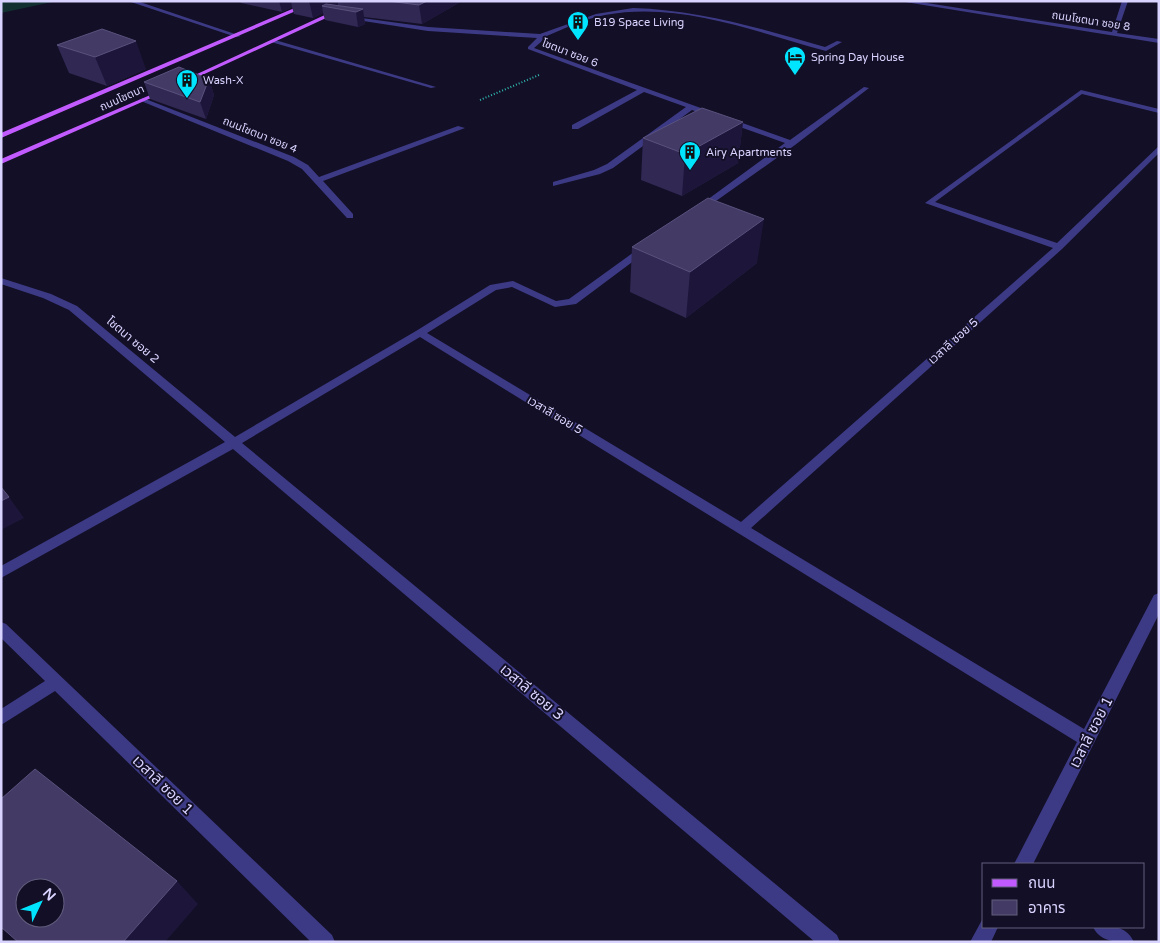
<svg xmlns="http://www.w3.org/2000/svg" width="1160" height="943" font-family="'Varela Round','Noto Sans Thai',sans-serif">
  <style>
    .green { fill: #12302f }
    .lines { fill: none; stroke-linecap: round; stroke-linejoin: round }
    .path { stroke: #2fb8b0; stroke-width: 2; stroke-dasharray: 1 2; stroke-linecap: butt }
    .service { fill: #3d3a85; fill-rule: evenodd }
    .minor { fill: #3d3a85; fill-rule: evenodd }
    .primary { fill: #c25bff; fill-rule: evenodd }
    .wall { fill: #312854 }
    .shaded-wall { fill: #1d163a }
    .building { fill: #433a66; stroke: #5a527e; fill-rule: evenodd }
    .labels { text-anchor: middle; dominant-baseline: central; stroke-width: 4; stroke-linejoin: round; paint-order: stroke }
    .far-street-label { font-size: 11px; fill: #d9d4ff; stroke: #130f26 }
    .far-poi-label { font-size: 11px; fill: #d9d4ff; stroke: #130f26; text-anchor: start }
    .street-label { font-size: 12px; fill: #d9d4ff; stroke: #130f26 }
    .near-street-label { font-size: 15px; fill: #d9d4ff; stroke: #130f26 }
  </style>
  <rect width="100%" height="100%" fill="#130f26"/>
  <path class="green" d="M1 1H57L1 13Z"/>
  <g class="lines">
    <path class="path" d="M480 100 539 75"/>
    <path class="service" d="M271 40H275L436 87 431 88 271 42Z"/>
    <path class="minor" d="M128 1H137L241 36 236 37Z
      M899 1H914L1112 32 1122 1H1128L1117 33 1159 39V43Z
      M633 8C700 10 762 29 825 47L837 41 842 42 826 51C755 32 680 1 605 15 584 19 564 29 544 37L541 42 534 48 790 140 864 87 869 88 795 145 699 213 696 212V208L785 143 692 110 613 168 600 174 553 186V182L594 170 607 164 686 107 644 92 578 129H572V125L637 90 528 49V47L537 38 428 31 344 18 347 16 428 27 540 34 596 14Z
      M1081 90 1159 109V113L1082 94 935 202 1057 243 1159 146V153L1062 249 751 528 1084 729 1154 595 1159 593V614L1033 864H1014L1077 742 420 337 242 443 837 935 840 942H815L233 449 1 578V566L225 442 69 310 43 298 1 284V278L51 294 77 306 235 437 416 331 490 285 513 281 556 301 569 299 641 247H647V251L576 304 555 307 512 287 496 290 427 333 741 522 1053 248 925 203Z
      M143 98 294 157 308 165 319 177 458 126 465 128 323 181 353 214V218H347L302 169 288 161 141 101 139 100Z
      M1 622 6 624 332 935 335 942H311L55 691 1 725V709L45 681 1 638Z
      M982 920H984V927H998L991 942H970Z
      M1093 927C1109 926 1126 924 1134 942 1117 942 1101 943 1093 927Z"/>
    <path class="primary" d="M311 1H319L1 138V133Z
      M355 1H363L187 82 182 81Z
      M162 90 167 91 1 164V159Z"/>
  </g>
  <path class="wall" d="M240 1H462L422 24 364 17 365 24 358 27 325 20 323 13 313 18 294 14 292 7 282 12 241 3Z
    M57 45 146 69 107 86 69 73Z
    M209 79 214 95 206 119 150 99 144 82Z
    M743 122 738 163 682 196 641 180 643 138Z
    M632 247 757 263 686 318 630 292Z"/>
  <path class="shaded-wall" d="M279 1H291L292 7 282 12Z
    M309 1H338V6H322L323 13 313 18Z
    M427 1H462L422 24 419 5Z
    M363 9 365 24 358 27 356 12Z
    M136 41 146 69 107 86 95 57Z
    M209 79 214 95 206 119 200 102Z
    M743 122 738 163 682 196 685 154Z
    M764 219 757 263 686 318 690 272Z
    M9 497 24 518 1 530V501Z
    M177 881 198 904 165 942H123Z"/>
  <path class="building" d="M388 1H427L419 5Z
    M326 4 363 9 356 12 322 6Z
    M102 29 136 41 95 57 57 45Z
    M179 67 209 79 200 102 144 82Z
    M702 108 743 122 685 154 643 138Z
    M708 198 764 219 690 272 632 247Z
    M1 487 9 497 1 501Z
    M35 769 177 881 123 942H18L1 927V799ZM25 888H55V918H25Z"/>
  <defs>
    <g id="building-pin" transform="scale(1.125)"><path d="M0 17L-7.5 6A9.5 9.5 0 1 1 7.5 6Z" fill="#00e5ff" stroke="#130f26"/><path d="M-4-6H4V6H1V3H-1V6H-4ZM-2.5-4.3h1.7v1.8h-1.7ZM.8-4.3h1.7v1.8H.8ZM-2.5-1h1.7V.8h-1.7ZM.8-1h1.7V.8H.8Z" fill="#111"/></g>
    <g id="hotel-pin" transform="scale(1.125)"><path d="M0 17L-7.5 6A9.5 9.5 0 1 1 7.5 6Z" fill="#00e5ff" stroke="#130f26"/><path d="M-6-4.5h1.5V1H6V5H4.5V3h-9V5H-6ZM-4 0a1.8 1.8 0 1 1 3.6 0ZM.5 0V-2.5h3Q6-2.5 6 0Z" fill="#111"/></g>
  </defs>
  <g fill-rule="evenodd">
    <use href="#building-pin" x="578" y="22"/>
    <use href="#hotel-pin" x="795" y="57"/>
    <use href="#building-pin" x="187" y="80"/>
    <use href="#building-pin" x="690" y="152"/>
  </g>
  <g class="labels">
    <g class="far-street-label">
      <text transform="translate(1091 21) rotate(9)">ถนนโชตนา ซอย 8</text>
      <text transform="translate(570 53) rotate(21)">โชตนา ซอย 6</text>
      <text transform="translate(122 98) rotate(-24)">ถนนโชตนา</text>
      <text transform="translate(260 135) rotate(22)">ถนนโชตนา ซอย 4</text>
    </g>
    <g class="far-poi-label">
      <text x="594" y="22">B19 Space Living</text>
      <text x="811" y="57">Spring Day House</text>
      <text x="203" y="80">Wash-X</text>
      <text x="706" y="152">Airy Apartments</text>
    </g>
    <g class="street-label">
      <text transform="translate(133 340) rotate(40)">โชตนา ซอย 2</text>
      <text transform="translate(953 341) rotate(-42)">เวสาลี ซอย 5</text>
      <text transform="translate(555 415) rotate(31)">เวสาลี ซอย 5</text>
    </g>
    <g class="near-street-label">
      <text transform="translate(532 692) rotate(40)">เวสาลี ซอย 3</text>
      <text transform="translate(1091 732) rotate(-63)">เวสาลี ซอย 1</text>
      <text transform="translate(163 785) rotate(44)">เวสาลี ซอย 1</text>
    </g>
  </g>
  <rect width="1160" height="943" fill="none" stroke="#d9d4ff" stroke-width="5"/>
  <rect x="982" y="863" width="162" height="65" fill="#130f26" stroke="#625e7d"/>
  <rect x="992" y="879" width="25" height="8" fill="#c25bff" stroke="#625e7d"/>
  <text x="1028" y="888" font-size="15" fill="#d9d4ff">ถนน</text>
  <rect x="992" y="900" width="25" height="15" fill="#433a66" stroke="#625e7d"/>
  <text x="1028" y="913" font-size="15" fill="#d9d4ff">อาคาร</text>
  <g transform="translate(40 903) rotate(47)"><circle r="24" fill="#130f26" stroke="#625e7d"/>
  <path d="M0-4L9 19L0 12L-9 19Z" fill="#00e5ff"/>
  <text y="-8" font-size="14" font-weight="bold" text-anchor="middle" fill="#d9d4ff">N</text>
  </g>
</svg>
